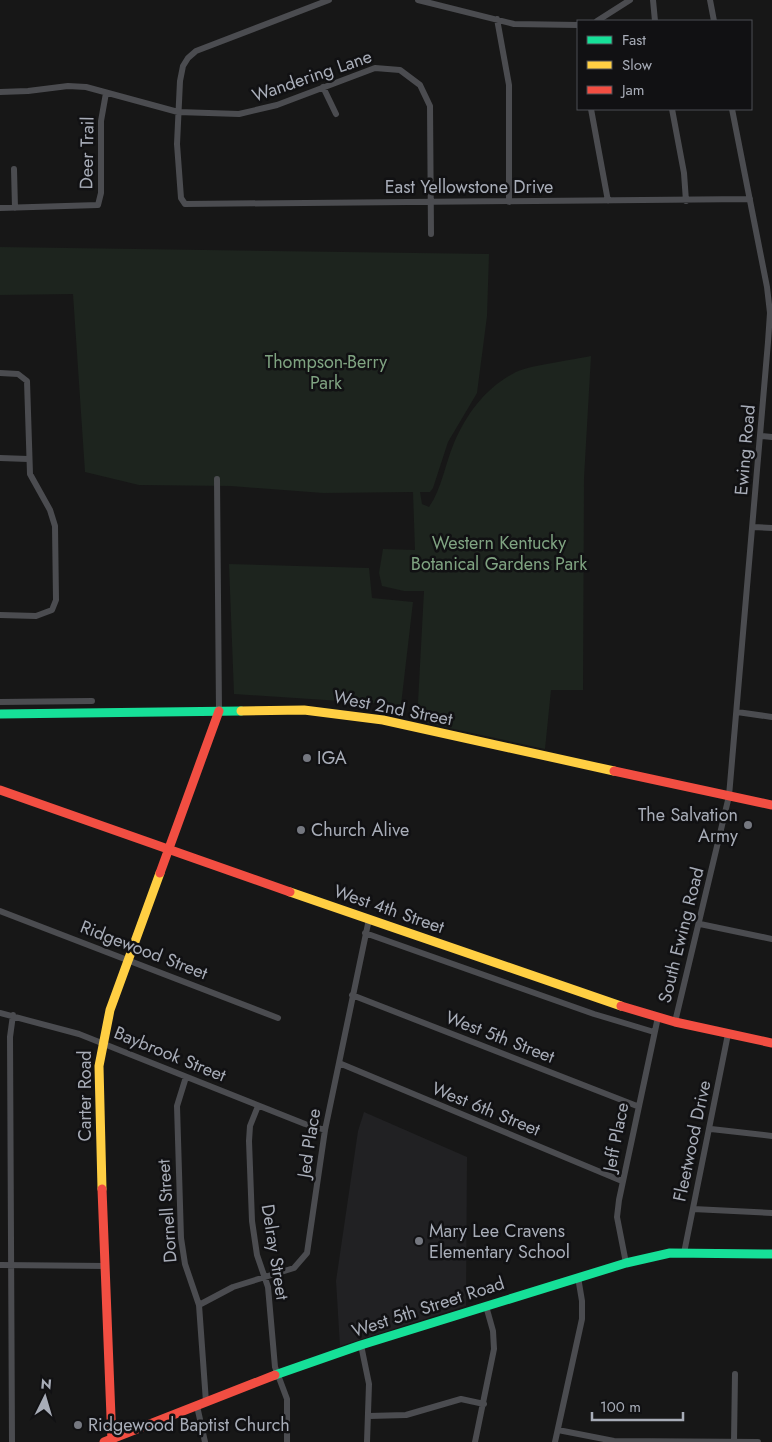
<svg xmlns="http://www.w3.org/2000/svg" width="772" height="1442" font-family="Jost,sans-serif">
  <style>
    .built { fill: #212123 }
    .green { fill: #1d241e }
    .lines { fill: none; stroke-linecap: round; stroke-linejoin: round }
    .street { stroke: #4b4c50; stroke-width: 6 }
    .fast { stroke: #16e098; stroke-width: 9 }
    .slow { stroke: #ffcf43; stroke-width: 9 }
    .jam { stroke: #f24e42; stroke-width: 9 }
    .poi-dot { fill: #757880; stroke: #111113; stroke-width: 2 }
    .labels { text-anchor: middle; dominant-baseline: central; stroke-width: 5; stroke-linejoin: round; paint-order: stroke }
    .street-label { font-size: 18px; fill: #a8adb8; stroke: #111113 }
    .park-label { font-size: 18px; fill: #7fa381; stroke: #111113 }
    .poi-label { font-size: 18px; fill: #a8adb8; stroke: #111113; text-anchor: start }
  </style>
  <rect width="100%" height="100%" fill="#171717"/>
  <path class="built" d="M364 1112 467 1157 466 1306 340 1346 336 1281 358 1131Z"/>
  <path class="green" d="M0 247 489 254 487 316 477 393 448 442 433 488 430 492H420L422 504 429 507C442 488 445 464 454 443 467 413 486 387 516 372 531 365 573 360 591 356L584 478 583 690H551L545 749 417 721 424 591H404L382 586 379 573 383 549 415 550 413 492 323 493 231 486 139 485 85 472 73 294 0 295Z
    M229 564 369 568 372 598 413 602 401 705 234 694Z"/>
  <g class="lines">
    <path class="street" d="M329 0 196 51 188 58 183 66 180 81 177 144 181 198 185 204 750 199
      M418 0 514 24 578 25
      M653 0 655 21
      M710 0 714 21
      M497 19 509 85V202
      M597 21 630 0
      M323 87 336 114
      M0 92 28 91 68 86 86 87 178 112 239 114 277 105 375 68 400 70 420 85 430 106 431 234
      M591 109 608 201
      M672 109 684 173 686 201
      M14 169 15 208
      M0 208 98 205 101 193V121L106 93
      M0 373 18 374 27 381 30 474 50 510 55 526 56 600 52 610 36 616 0 615
      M761 436 772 437
      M0 458 28 459
      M217 479 219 711
      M753 527 772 528
      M0 702 92 701
      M737 712 772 717
      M0 911 278 1018
      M700 924 772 939
      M365 933 594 1014 654 1032
      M352 995 637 1106
      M0 1013 79 1034 305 1124 325 1130
      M675 1022 729 796 768 342 770 313 767 287 732 109
      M339 1063 622 1181
      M186 1077 177 1106 181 1238 185 1264 199 1305 206 1402
      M258 1106 250 1126 249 1141 252 1221 257 1255 268 1287 275 1367 287 1399V1442
      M711 1129 772 1136
      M693 1209 772 1213
      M684 1253 728 1034
      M626 1263 617 1217 619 1200 658 1017
      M0 1265 106 1266
      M199 1305 233 1287 294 1268 307 1253 325 1130 369 919
      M361 1345 369 1384 367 1442
      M197 1406 205 1442
      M369 1416 406 1415 461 1399 484 1404
      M558 1430 614 1441 758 1442
      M12 1442 10 1037 13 1015
      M475 1442 494 1349 493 1331 486 1306
      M555 1442 582 1319V1301L578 1277
      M734 1442 735 1374"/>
    <path class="fast" d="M0 714 241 711
      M275 1375 361 1345 626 1263 670 1253 772 1254"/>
    <path class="slow" d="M241 711 304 710 383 720 614 771
      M290 892 621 1006
      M102 1189 99 1066 110 1010 160 873"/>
    <path class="jam" d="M614 771 772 805
      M0 790 290 892
      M160 873 219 711
      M621 1006 675 1022 772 1043
      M102 1189 112 1442
      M104 1442 275 1375"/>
  </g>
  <g class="poi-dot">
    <circle cx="307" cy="758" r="5"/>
    <circle cx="748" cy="825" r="5"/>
    <circle cx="301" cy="830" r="5"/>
    <circle cx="419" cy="1241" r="5"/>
    <circle cx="78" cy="1425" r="5"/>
  </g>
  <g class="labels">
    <g class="street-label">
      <text transform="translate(312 76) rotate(-19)">Wandering Lane</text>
      <text transform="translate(87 153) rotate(-89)">Deer Trail</text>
      <text x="469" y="187">East Yellowstone Drive</text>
      <text transform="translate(745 450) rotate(-85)">Ewing Road</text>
      <text transform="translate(393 708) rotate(11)">West 2nd Street</text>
      <text transform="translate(389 909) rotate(19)">West 4th Street</text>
      <text transform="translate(681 935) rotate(-76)">South Ewing Road</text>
      <text transform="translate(144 950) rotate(21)">Ridgewood Street</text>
      <text transform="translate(500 1037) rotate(21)">West 5th Street</text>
      <text transform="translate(170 1054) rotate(22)">Baybrook Street</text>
      <text transform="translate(85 1096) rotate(-90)">Carter Road</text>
      <text transform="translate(486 1109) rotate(22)">West 6th Street</text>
      <text transform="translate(616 1137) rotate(-79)">Jeff Place</text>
      <text transform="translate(692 1141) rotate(-78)">Fleetwood Drive</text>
      <text transform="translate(309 1143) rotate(-81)">Jed Place</text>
      <text transform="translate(167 1211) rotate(-94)">Dornell Street</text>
      <text transform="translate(275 1252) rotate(81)">Delray Street</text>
      <text transform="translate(428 1307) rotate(-18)">West 5th Street Road</text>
    </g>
    <g class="park-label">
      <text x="326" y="362">Thompson-Berry<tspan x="326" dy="21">Park</tspan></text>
      <text x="499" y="543">Western Kentucky<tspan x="499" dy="21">Botanical Gardens Park</tspan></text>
    </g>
    <g class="poi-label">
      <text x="317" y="758">IGA</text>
      <text x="738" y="815" text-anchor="end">The Salvation<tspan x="738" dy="21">Army</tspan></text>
      <text x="311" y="830">Church Alive</text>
      <text x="429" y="1231">Mary Lee Cravens<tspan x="429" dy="21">Elementary School</tspan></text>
      <text x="88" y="1425">Ridgewood Baptist Church</text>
    </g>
  </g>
  <rect x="577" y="20" width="175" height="90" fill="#111113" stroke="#4d4f55"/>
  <rect x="587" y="36" width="25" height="8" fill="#16e098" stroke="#4d4f55"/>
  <text x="622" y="45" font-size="15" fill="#a8adb8">Fast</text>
  <rect x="587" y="61" width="25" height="8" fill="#ffcf43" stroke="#4d4f55"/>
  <text x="622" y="70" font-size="15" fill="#a8adb8">Slow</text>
  <rect x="587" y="86" width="25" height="8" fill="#f24e42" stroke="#4d4f55"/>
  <text x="622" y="95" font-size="15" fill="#a8adb8">Jam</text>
  <g transform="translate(45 1397) rotate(5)" stroke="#111113" stroke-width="4" paint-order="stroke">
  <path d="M0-4L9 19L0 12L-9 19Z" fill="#a8adb8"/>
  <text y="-8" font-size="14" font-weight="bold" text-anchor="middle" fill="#a8adb8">N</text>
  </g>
  <path d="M592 1412v8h91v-8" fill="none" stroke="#a8adb8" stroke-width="2.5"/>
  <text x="600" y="1412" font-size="15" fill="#a8adb8" stroke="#111113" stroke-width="4" paint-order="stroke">100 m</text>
</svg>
